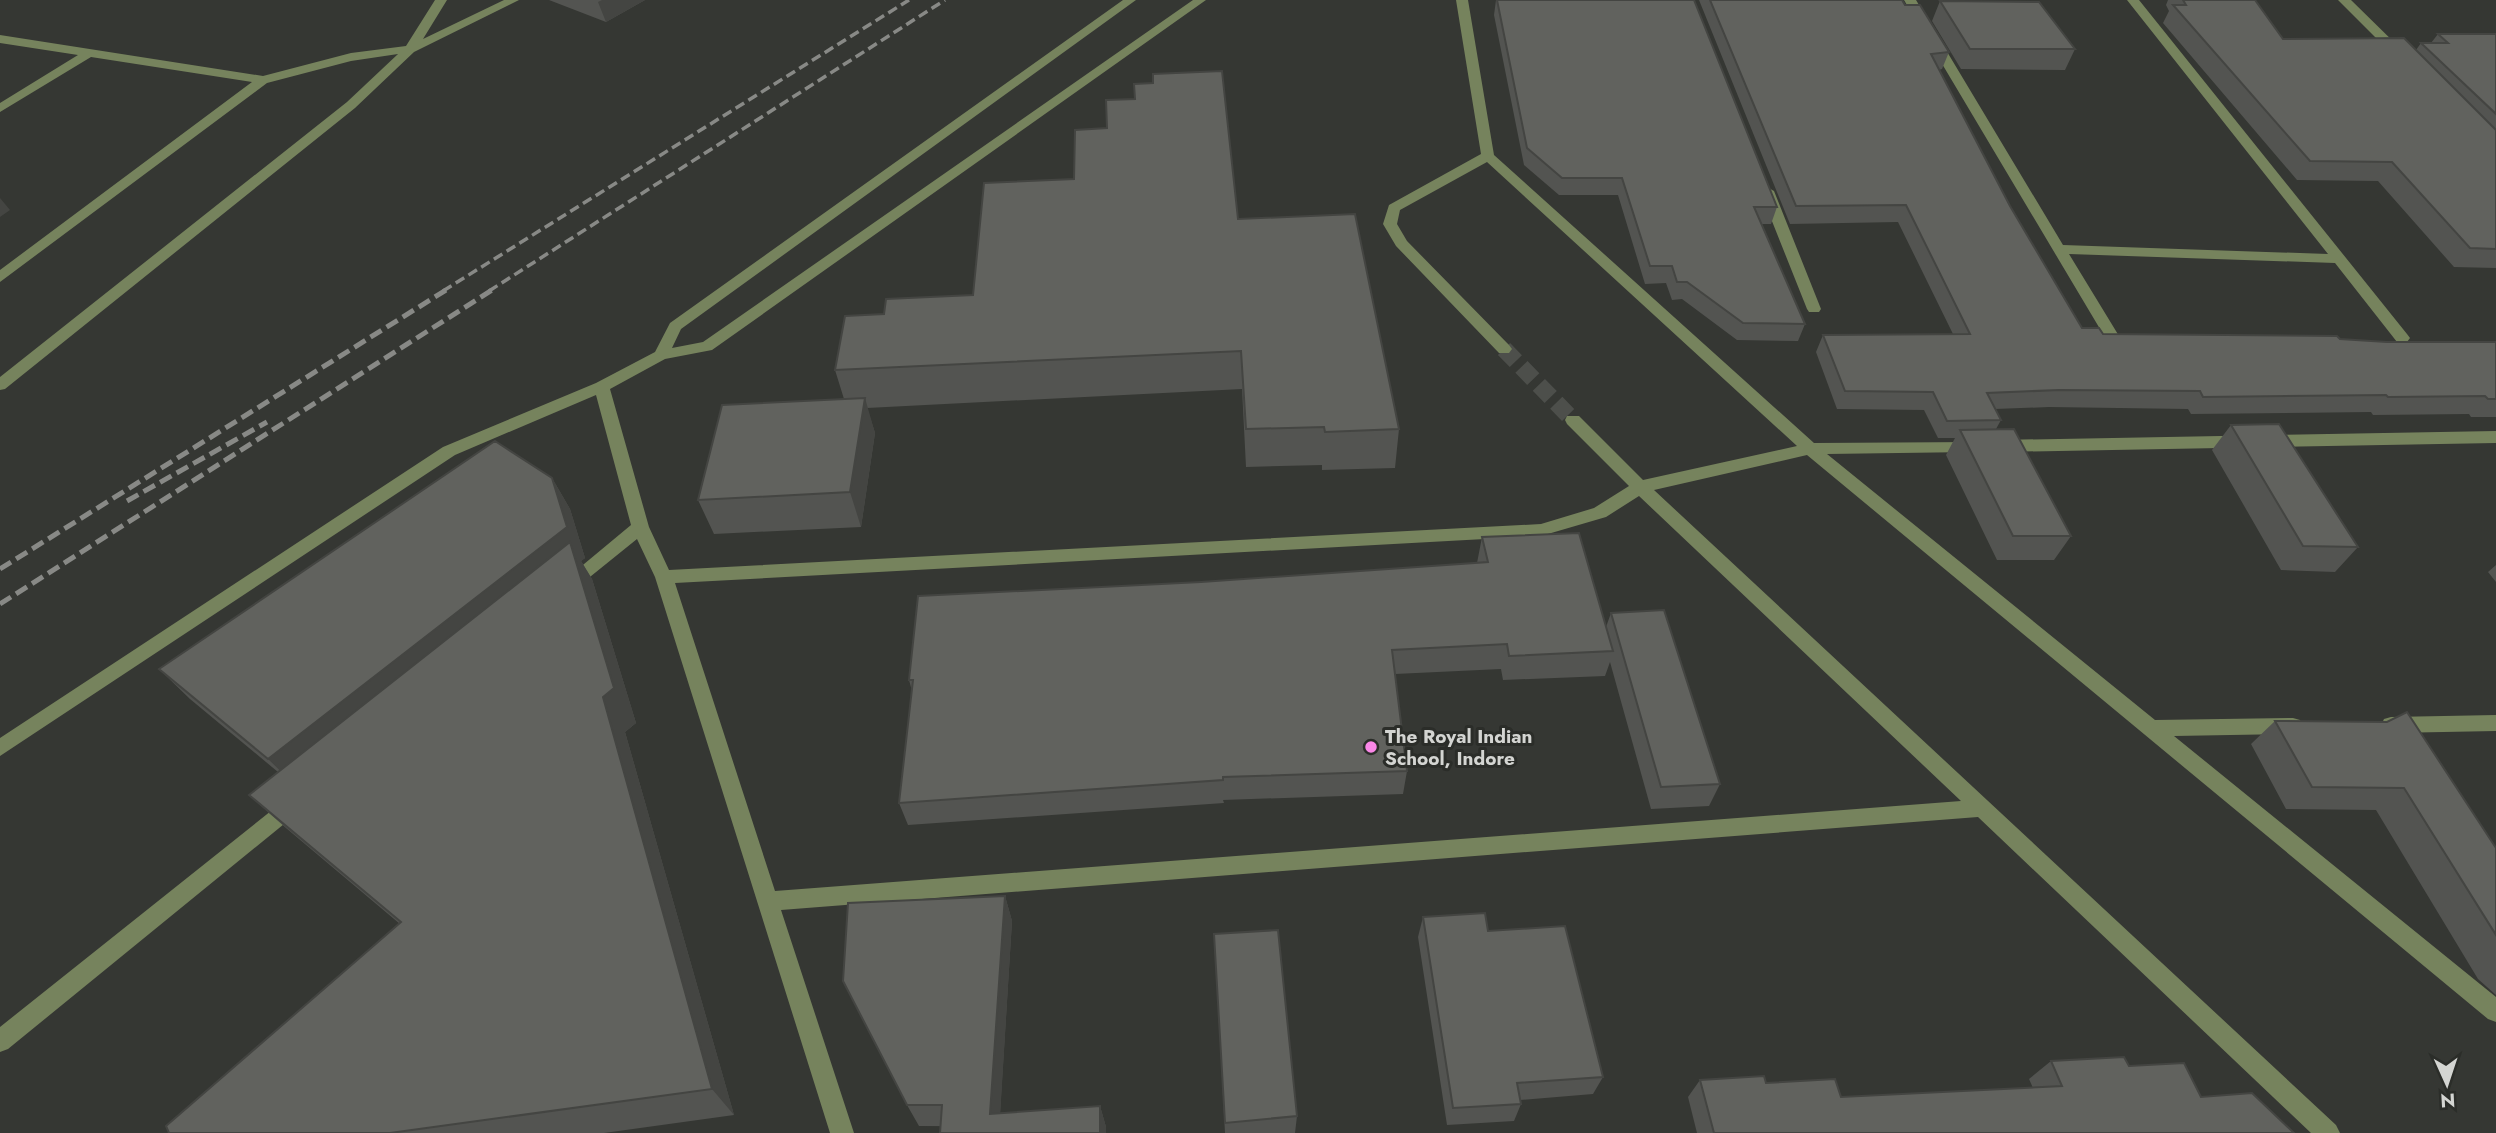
<svg xmlns="http://www.w3.org/2000/svg" width="2496" height="1133" font-family="Jost,sans-serif">
  <style>
    .lines { fill: none; stroke-linecap: round; stroke-linejoin: round }
    .minor-tunnel { stroke: #4d4f4b; stroke-width: 17; stroke-dasharray: 17 8; stroke-linecap: butt }
    .minor { fill: #76835d; fill-rule: evenodd }
    .rail-far1 { stroke: #888986; stroke-width: 3.5; stroke-dasharray: 10 5; stroke-linecap: butt }
    .rail { stroke: #888986; stroke-width: 5; stroke-dasharray: 13 6; stroke-linecap: butt }
    .wall { fill: #535451 }
    .shaded-wall { fill: #444542 }
    .building { fill: #61625e; stroke: #444542; stroke-width: 2 }
    .poi-dot { fill: #fa87e7; stroke: #2b2d29; stroke-width: 2.5 }
    .labels { text-anchor: middle; dominant-baseline: central; stroke-width: 6; stroke-linejoin: round; paint-order: stroke }
    .poi-label { font-size: 19px; font-weight: bold; fill: #d4d5d2; stroke: #2b2d29; text-anchor: start }
  </style>
  <rect width="100%" height="100%" fill="#353733"/>
  <g class="lines">
    <path class="minor-tunnel" d="M1504 349 1573 420"/>
    <path class="minor" d="M435 0H447L423 39 504 0H519L414 52 355 108 5 389 0 390V377L347 102 398 54 351 61 267 83 0 282V270L252 82 91 57 0 112V103L78 55 0 43V35L263 76 351 53 406 46Z
      M1123 0H1136L681 329 672 348 703 342 1193 0H1206L712 350 665 359 610 389 649 527 669 570 1541 524 1594 508 1629 486 1567 424 1565 420 1567 416H1579L1643 480 1797 446 1487 162 1400 210 1397 224 1407 241 1509 345 1512 349 1509 353H1499L1396 246 1383 224 1389 205 1481 154 1456 0H1468L1494 155 1814 443 1977 442 1979 446 1971 452 1827 454 2155 720 2293 718 2300 720 2303 726 2300 732 2293 734 2174 736 2496 997V1022L2488 1019 1807 455 1654 490 2336 1125 2340 1133H2311L1978 817 781 910 854 1133H830L655 577 637 539 575 589H563L560 584 631 525 596 395 455 455 0 756V738L443 447 596 383 655 352 670 323ZM1639 496 1961 801 775 891 675 583 1541 536 1606 517Z
      M1904 0H1916L2063 245 2328 254 2127 0H2139L2407 334 2410 338 2407 342H2397L2335 263 2069 254 2119 336 2111 341 2106 339Z
      M2338 0H2351L2403 51V57H2395Z
      M1767 187 1774 191 1821 309 1819 312H1809L1807 309 1760 191Z
      M2496 431V443L1999 452 1991 446 1999 440Z
      M2496 715V731L2391 733 2384 731 2381 725 2384 719 2391 717Z
      M293 796 300 799 303 805 300 811 8 1049 0 1052V1027L286 799Z"/>
    <path class="rail-far1" d="M443 291 909 0
      M489 291 945 0"/>
    <path class="rail" d="M127 501 267 422
      M0 569 446 290
      M0 604 492 290"/>
  </g>
  <path class="wall" d="M549 0H645L606 22Z
    M1496 0H1694L1777 207 1771 224H1762L1805 324 1798 341 1737 340 1682 299 1672 300 1666 283 1645 284 1618 195H1559L1524 165 1494 15Z
    M1699 0H1902L1905 5 1949 52 1942 69 1939 70 2010 206 2082 328 2103 334 2340 339 2387 342H2496V417H2471L2469 414 2373 415 2371 412 2191 414 2188 409 2049 407 1995 409 2001 420 1996 429 2071 536 2054 560H1997L1946 455 1955 438H1938L1924 410 1837 409 1816 352 1823 335 1953 334 1898 222 1790 224Z
    M2168 0H2255L2283 39 2416 50 2421 43H2431L2438 34H2496V268L2454 267 2378 181 2297 180 2163 23 2169 11 2166 5Z
    M1940 1 2075 49 2065 70 1961 69 1932 21Z
    M1107 128 1238 219 1399 429 1395 468 1322 470V465L1246 467 1242 389 867 408 875 433 861 527 714 534 698 500 844 399 835 370 884 314 973 295 1074 179Z
    M2231 425 2358 547 2335 572 2281 570 2212 450Z
    M552 478 570 509 585 558 581 561 592 579 636 723 625 732 734 1115 604 1133H169L400 924 286 828 249 795 278 772 190 699 159 669Z
    M1482 537 1606 627 1611 613 1720 784 1709 806 1651 809 1610 662 1605 676 1503 680 1501 669 1395 674 1407 771 1403 794 1223 800 1224 803 908 825 899 803 912 691 909 680 1201 582 1477 563Z
    M2496 565V582L2488 572Z
    M2275 721 2387 722 2496 848V995L2478 979 2376 810 2286 809 2251 744Z
    M1005 896 1012 921 1000 1113 1100 1106 1106 1127 919 1126 907 1105Z
    M1423 917 1488 931 1603 1077 1593 1094 1520 1100 1521 1104 1514 1121 1447 1125 1418 937Z
    M1214 934 1297 1116 1295 1133H1225Z
    M2051 1061 2129 1066 2201 1097 2294 1133H1697L1688 1097 1700 1080 1766 1083 1841 1097 2033 1088 2029 1079Z"/>
  <path class="shaded-wall" d="M602 0H645L606 22 598 2Z
    M0 198 10 210 0 217Z
    M865 398 875 433 861 527 850 492Z
    M552 478 570 509 585 558 581 561 592 579 636 723 625 732 734 1115 712 1089 297 787 268 759Z
    M1005 896 1012 921 999 1133 990 1114Z
    M1100 1106 1106 1127V1133H1100Z"/>
  <path class="building" d="M1497 0H1694L1777 207H1754L1805 324 1743 323 1687 282H1677L1672 266H1650L1622 178H1562L1527 148Z
    M1710 0H1902L1905 5H1920L1949 52 1931 54 2010 206 2082 328H2099L2103 334 2337 336 2340 339 2387 342H2496V399H2488L2485 396 2388 397 2386 395 2203 397 2200 391 2059 390 1987 393 2001 420 1947 421 1933 392 1845 391 1823 335 1970 334 1906 205 1796 206Z
    M2183 0H2255L2283 39 2404 38 2496 130V249L2470 248 2392 162 2310 161 2173 5H2186Z
    M1940 1 2039 2 2075 49H1970Z
    M2438 34H2496V114L2421 43H2448Z
    M1222 71 1238 219 1355 214 1399 429 1325 432 1324 427 1246 429 1241 351 835 370 845 316 884 314 886 299 973 295 984 183 1074 179 1075 130 1107 128 1106 100 1135 99 1134 84 1153 83V74Z
    M865 398 850 492 698 500 722 405Z
    M2279 424 2358 547 2303 546 2231 425Z
    M2014 429 2071 536H2013L1960 430Z
    M495 441 552 478 567 527 268 759 159 669Z
    M1579 533 1613 651 1509 656 1507 644 1392 650 1407 771 1223 777V780L899 803 913 680H909L918 596 1201 582 1488 562 1482 537Z
    M570 542 614 688 603 697 712 1089 390 1133H169L166 1126 401 922 249 795Z
    M1664 610 1720 784 1661 787 1611 613Z
    M2407 712 2496 848V935L2404 788 2312 787 2275 721 2387 722Z
    M1005 896 990 1114 1100 1106V1133H940L942 1105H907L843 981 848 903Z
    M1485 913 1488 931 1565 926 1603 1077 1517 1083 1521 1104 1453 1108 1423 917Z
    M1278 930 1297 1116 1225 1123 1214 934Z
    M2124 1057 2129 1066 2184 1063 2201 1097 2252 1093 2294 1133H1714L1700 1080 1764 1076 1766 1083 1835 1079 1841 1097 2062 1086 2051 1061Z"/>
  <circle class="poi-dot" cx="1371" cy="747" r="7"/>
  <g class="labels">
    <g class="poi-label">
      <text x="1385" y="736">The Royal Indian<tspan x="1385" dy="22">School, Indore</tspan></text>
    </g>
  </g>
  <g transform="translate(2447 1084) rotate(177)" stroke="#2b2d29" stroke-width="5" paint-order="stroke">
  <path d="M0-5L12 26L0 18L-12 26Z" fill="#d4d5d2"/>
  <text y="-10" font-size="19" font-weight="bold" text-anchor="middle" fill="#d4d5d2">N</text>
  </g>
</svg>
